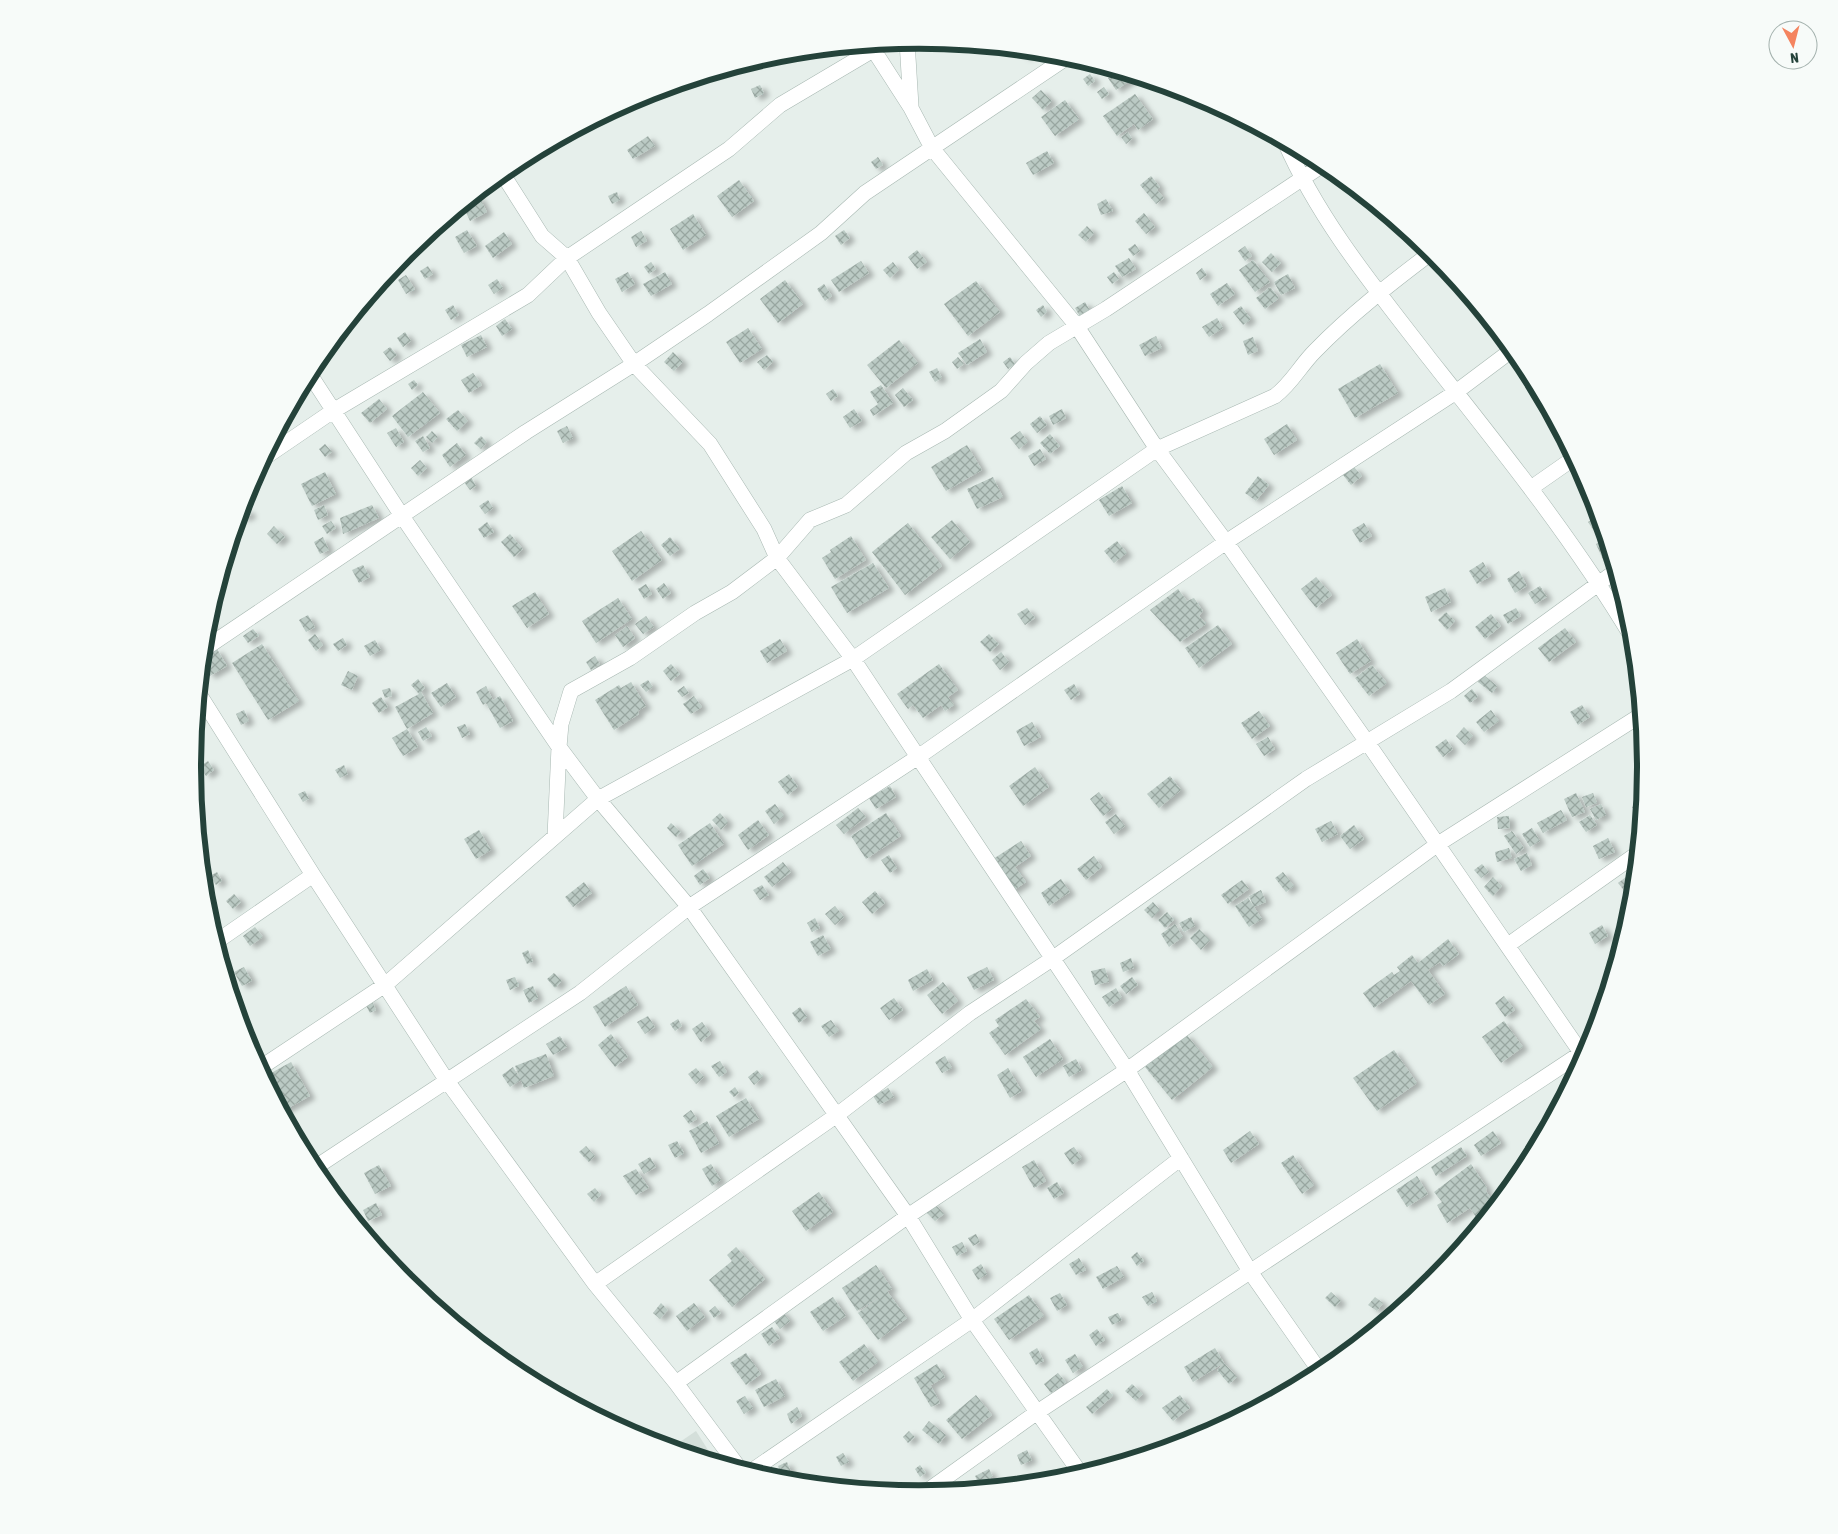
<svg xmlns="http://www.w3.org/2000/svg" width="1838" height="1534" font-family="'Asap Condensed',sans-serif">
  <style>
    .built { fill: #d4dfda }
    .building { fill: url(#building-cross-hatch); filter: url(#shadow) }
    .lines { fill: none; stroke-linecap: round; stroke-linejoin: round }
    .minor-casing { stroke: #a8b8b2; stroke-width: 16 }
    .minor { stroke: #fff; stroke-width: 15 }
    .rim { fill: none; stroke: #24423a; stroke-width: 6 }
  </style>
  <defs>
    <pattern id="building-cross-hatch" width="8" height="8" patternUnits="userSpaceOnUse" patternTransform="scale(1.25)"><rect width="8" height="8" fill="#bbcac4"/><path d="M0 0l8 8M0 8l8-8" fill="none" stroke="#98a6a0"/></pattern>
    <filter id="shadow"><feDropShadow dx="5.5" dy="3" stdDeviation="2.5" flood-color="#0004"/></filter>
  </defs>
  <rect width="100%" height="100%" fill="#e6efeb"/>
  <path class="built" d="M696 1431 715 1461 671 1448Z"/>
  <path class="building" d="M1021 50 1036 52 1024 57Z
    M1118 71 1136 77 1116 90 1108 78Z
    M1090 74 1095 81 1088 86 1083 79Z
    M760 85 764 93 755 98 751 89Z
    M1104 87 1109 94 1102 99 1097 92Z
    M1041 90 1052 101 1043 110 1032 98Z
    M1135 94 1153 119 1138 130 1134 124 1117 136 1103 116Z
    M1065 100 1079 119 1055 136 1041 117Z
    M1128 132 1132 139 1126 144 1121 137Z
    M648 136 655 146 633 159 627 150Z
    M1047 151 1054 163 1033 175 1026 163Z
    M878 157 883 165 876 169 871 162Z
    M1151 176 1160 187 1157 190 1164 198 1156 204 1140 185Z
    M739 180 754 201 732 217 717 196Z
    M617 192 620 200 612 204 608 196Z
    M479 196 487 212 470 221 463 206Z
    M1106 199 1113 211 1101 215 1097 204Z
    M1144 213 1155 227 1146 234 1135 221Z
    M693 214 706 235 683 250 670 229Z
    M1087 226 1094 233 1086 242 1078 235Z
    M467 230 477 246 464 253 455 237Z
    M844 230 850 238 841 245 835 236Z
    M641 231 647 241 636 247 631 237Z
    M504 232 512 244 493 258 485 246Z
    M1135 244 1140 251 1133 256 1128 249Z
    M1245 246 1252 256 1245 261 1238 251Z
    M917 250 927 262 917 269 908 257Z
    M1271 253 1281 263 1272 272 1262 262Z
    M1129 258 1136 269 1122 277 1115 266Z
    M1253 260 1270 282 1255 292 1239 270Z
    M861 261 869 273 839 292 831 280Z
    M651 262 656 269 649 274 644 267Z
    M893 262 899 270 890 278 883 270Z
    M428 266 433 274 425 279 420 271Z
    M1202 268 1207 275 1200 280 1196 273Z
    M628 272 635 284 622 292 615 279Z
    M665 272 672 284 651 296 643 284Z
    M1114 272 1119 279 1112 284 1107 277Z
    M1288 274 1295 288 1281 295 1274 282Z
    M406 275 415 289 406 294 398 280Z
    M497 279 503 288 494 294 488 285Z
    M785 280 803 304 778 323 760 299Z
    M976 281 1000 312 968 336 944 304Z
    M1227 283 1235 294 1218 306 1210 294Z
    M824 284 832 296 825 301 817 289Z
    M1270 287 1279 298 1265 309 1256 298Z
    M1085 302 1092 314 1082 320 1075 308Z
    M453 305 459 315 451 320 445 310Z
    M1043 305 1047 312 1041 317 1036 310Z
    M1241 306 1251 319 1243 325 1233 312Z
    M1217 318 1223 328 1209 337 1202 327Z
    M505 319 512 329 502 336 496 326Z
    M748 328 762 349 740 363 726 342Z
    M405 332 411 341 403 347 397 338Z
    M481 335 487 347 467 357 461 345Z
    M1156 336 1162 348 1145 356 1139 345Z
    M1253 337 1258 351 1248 355 1243 341Z
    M980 339 987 352 967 365 958 353Z
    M899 340 918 363 886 388 867 365Z
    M390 347 397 355 390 361 383 352Z
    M673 352 683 362 674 371 664 362Z
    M767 355 773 362 764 370 757 362Z
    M958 357 964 364 957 369 952 362Z
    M1010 357 1015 364 1008 369 1003 362Z
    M1380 364 1398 393 1355 418 1338 389Z
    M937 368 942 378 935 382 929 372Z
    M473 373 482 385 469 393 461 380Z
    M414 380 418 385 412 390 408 384Z
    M881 385 893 403 873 416 870 410 878 404 870 392Z
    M903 388 913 400 904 407 895 395Z
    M833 389 838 396 831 401 826 394Z
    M423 392 440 413 408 437 392 416Z
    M379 399 387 409 370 423 361 413Z
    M854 409 862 421 850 428 843 417Z
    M1062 409 1066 418 1053 425 1049 416Z
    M458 410 468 421 457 431 446 419Z
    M1040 416 1047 425 1037 433 1030 424Z
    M1287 424 1297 440 1274 455 1264 439Z
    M567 426 573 438 563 443 557 431Z
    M396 428 404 442 396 447 387 433Z
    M432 431 438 437 432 443 426 437Z
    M1020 431 1028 442 1019 449 1010 438Z
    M1050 434 1060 446 1050 454 1040 443Z
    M423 436 430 448 423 452 415 441Z
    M481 436 487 442 481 449 474 443Z
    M457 443 466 455 450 467 442 455Z
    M325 444 332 452 325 457 319 449Z
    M967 445 982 470 946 491 931 467Z
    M1040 449 1046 459 1034 466 1028 456Z
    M420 460 427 468 418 476 411 468Z
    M1354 467 1362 476 1351 485 1343 475Z
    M325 472 336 494 312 506 301 484Z
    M1258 476 1269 485 1256 501 1245 493Z
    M471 477 476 486 470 490 464 482Z
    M993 477 1003 497 977 509 967 489Z
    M1122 486 1132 503 1109 516 1099 500Z
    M488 500 493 508 485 514 479 506Z
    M324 505 328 515 318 520 314 510Z
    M372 505 379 518 343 534 340 518Z
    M248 509 251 515 243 519 240 513Z
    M1599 515 1603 529 1596 534 1588 522Z
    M952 520 970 542 950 559 931 537Z
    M331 521 336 528 327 534 322 526Z
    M487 522 494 532 484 538 478 529Z
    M908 523 942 566 905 595 872 552Z
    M1364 523 1372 536 1360 543 1352 530Z
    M274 526 285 537 277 544 267 534Z
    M641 531 662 560 632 581 612 551Z
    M510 534 523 549 514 557 501 542Z
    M851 536 866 560 835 579 822 558 831 552 830 550Z
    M323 537 329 550 320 554 314 542Z
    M670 537 680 549 670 556 661 545Z
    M1606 539 1612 558 1604 562 1596 544Z
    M1117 541 1127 553 1114 563 1104 551Z
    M1483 562 1491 576 1477 584 1469 571Z
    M873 563 889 588 847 613 831 587Z
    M363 565 370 577 359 583 352 570Z
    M1519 571 1527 586 1515 593 1507 579Z
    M1316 577 1332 595 1316 608 1301 589Z
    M664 583 671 593 663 599 656 589Z
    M646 584 652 594 644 599 638 589Z
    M1540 586 1547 597 1535 604 1528 593Z
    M1445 588 1451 602 1431 612 1425 597Z
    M1178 589 1187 601 1194 598 1203 611 1199 616 1206 624 1180 642 1150 610Z
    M535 592 549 614 527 628 512 606Z
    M618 598 632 619 596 643 582 621Z
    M1027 608 1035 618 1025 625 1017 614Z
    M1516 608 1521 616 1508 624 1503 615Z
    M1446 612 1455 621 1447 630 1438 620Z
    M1491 614 1501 626 1485 639 1475 627Z
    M308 615 315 627 306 632 299 620Z
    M646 616 654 627 643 634 635 624Z
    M207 621 213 629 205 635 206 625Z
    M1218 625 1232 644 1199 668 1185 648Z
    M627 626 635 638 623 647 615 635Z
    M1565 628 1576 642 1549 662 1538 648Z
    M253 629 259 636 248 643 243 636Z
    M315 634 323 645 316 651 308 640Z
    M989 634 999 644 990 652 980 642Z
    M343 638 347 645 338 651 333 644Z
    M780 639 787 651 767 663 760 651Z
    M1357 639 1371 661 1350 674 1336 653Z
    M375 640 381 650 370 656 364 646Z
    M262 644 299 701 268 720 232 663Z
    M217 649 227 666 210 676 202 663 203 658Z
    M1001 652 1009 662 1000 670 992 660Z
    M595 656 600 664 591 670 586 662Z
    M671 664 680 674 671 681 663 671Z
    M939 664 958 690 948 697 954 705 945 711 941 705 923 718 913 705 908 709 897 694Z
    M1372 665 1387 683 1369 696 1355 678Z
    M348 671 358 676 352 690 341 685Z
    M1484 675 1497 686 1492 693 1478 682Z
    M418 679 425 688 421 692 433 713 407 729 395 707 419 694 411 685Z
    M648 680 653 687 646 692 640 685Z
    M631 682 646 706 638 711 639 714 614 730 595 700 619 685 621 688Z
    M447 683 456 697 441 707 431 693Z
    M1074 684 1080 694 1071 700 1064 690Z
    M486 686 493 700 500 696 513 721 500 728 486 703 483 705 476 692Z
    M684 686 689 693 682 697 677 691Z
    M390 688 392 696 385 698 382 690Z
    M1472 689 1478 697 1470 703 1464 696Z
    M694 696 702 707 691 714 683 704Z
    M381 697 388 707 379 713 372 703Z
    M1582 705 1590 717 1578 725 1570 712Z
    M244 710 249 721 241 725 236 714Z
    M1491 710 1499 721 1484 732 1476 722Z
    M1259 711 1270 726 1252 739 1241 723Z
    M1032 722 1041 737 1024 746 1016 731Z
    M465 724 470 734 462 738 457 727Z
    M426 727 432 736 423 741 418 732Z
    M1464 727 1473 736 1465 745 1456 736Z
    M407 729 418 747 403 756 392 738Z
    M1268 737 1275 749 1264 756 1256 744Z
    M1446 739 1453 749 1443 757 1435 747Z
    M208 761 214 770 206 776 200 766Z
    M344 765 348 774 340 778 335 770Z
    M1035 767 1049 787 1023 806 1009 786Z
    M789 774 798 787 788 795 778 782Z
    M1170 776 1181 790 1159 808 1147 794Z
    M890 786 896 797 876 809 869 798Z
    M305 791 309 799 303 802 298 794Z
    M1099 792 1112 809 1103 816 1090 799Z
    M1576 793 1585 812 1572 817 1564 799Z
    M1593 793 1597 803 1586 807 1582 797Z
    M1643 801 1641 820 1632 807Z
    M775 804 784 816 774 824 765 811Z
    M1601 804 1606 815 1596 820 1590 809Z
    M858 808 866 817 844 834 836 825Z
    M1561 810 1567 820 1543 833 1537 823Z
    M720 813 728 822 721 830 712 820Z
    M886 813 901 836 866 859 851 836Z
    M1116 814 1125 826 1114 834 1105 822Z
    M1590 815 1597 825 1586 832 1579 822Z
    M1509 816 1510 828 1498 829 1497 817Z
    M758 820 769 835 748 850 738 835Z
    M1331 821 1338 834 1322 842 1315 829Z
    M671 823 681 832 676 837 667 828Z
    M710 823 724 844 692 866 678 845Z
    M1354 825 1364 839 1350 849 1340 836Z
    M1532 828 1540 841 1530 847 1522 834Z
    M479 830 491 850 476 859 464 839Z
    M1512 831 1524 848 1516 854 1504 836Z
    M1608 838 1615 852 1599 859 1593 846Z
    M1021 841 1031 856 1015 867 1026 882 1011 892 990 861Z
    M1509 848 1512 858 1497 862 1495 852Z
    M1527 853 1532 865 1521 871 1514 859Z
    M889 855 897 868 890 873 881 860Z
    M1094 856 1102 867 1086 880 1077 869Z
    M783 862 791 872 772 887 764 877Z
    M1482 864 1489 872 1481 878 1474 870Z
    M703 869 710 878 700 885 694 876Z
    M217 872 222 881 216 885 210 876Z
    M1283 872 1294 886 1286 892 1275 878Z
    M1493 877 1502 886 1493 896 1484 887Z
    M1626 877 1634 887 1626 893 1618 883Z
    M1061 879 1070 892 1049 906 1041 893Z
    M1242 880 1249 889 1228 904 1221 895Z
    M584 882 592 893 573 907 565 897Z
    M762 885 769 895 760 900 753 890Z
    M1261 890 1266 902 1254 907 1249 896Z
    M875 891 885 903 872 914 862 902Z
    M234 894 241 902 233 909 226 901Z
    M1248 898 1262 919 1249 927 1235 906Z
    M1153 902 1160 910 1152 918 1144 910Z
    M835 906 844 917 835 925 825 914Z
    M1167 912 1174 920 1165 928 1158 920Z
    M1191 917 1195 926 1184 932 1179 923Z
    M815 918 820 928 812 932 807 923Z
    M1175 924 1183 937 1169 947 1161 934Z
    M1602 925 1608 936 1595 944 1589 933Z
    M255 927 263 937 250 946 243 936Z
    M1199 929 1210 940 1201 950 1190 938Z
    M823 935 831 949 818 956 810 942Z
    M1448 939 1459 954 1443 966 1440 962 1428 970 1445 994 1429 1005 1411 981 1374 1008 1363 993 1392 972 1394 975 1400 971 1397 967 1412 955 1418 963Z
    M528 950 533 962 527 964 522 953Z
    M1131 958 1134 968 1123 972 1120 963Z
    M244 967 252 981 242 986 234 972Z
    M987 967 994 980 974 990 967 977Z
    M1105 968 1109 982 1095 985 1091 971Z
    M927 969 933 980 913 991 908 980Z
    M554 973 562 981 555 988 547 979Z
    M515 977 519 986 510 990 506 980Z
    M1132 977 1138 985 1126 994 1120 986Z
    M943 982 958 1001 942 1014 927 995Z
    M533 986 538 998 529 1003 523 990Z
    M626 986 638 1005 605 1027 593 1007Z
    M1116 988 1122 998 1109 1007 1102 997Z
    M1504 996 1515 1010 1505 1017 1495 1003Z
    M894 998 903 1010 889 1020 880 1008Z
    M371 999 376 1010 370 1013 364 1002Z
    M1026 999 1040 1017 1034 1021 1041 1029 1005 1055 989 1033 999 1026 995 1020Z
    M800 1007 807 1017 799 1023 792 1013Z
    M648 1016 655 1027 645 1034 637 1022Z
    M678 1019 682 1026 675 1031 670 1024Z
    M831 1020 839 1031 829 1037 821 1026Z
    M1504 1021 1523 1047 1501 1063 1482 1037Z
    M702 1022 711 1034 701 1042 692 1029Z
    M611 1034 628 1057 615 1067 598 1045Z
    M1186 1034 1213 1067 1172 1100 1145 1067Z
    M560 1036 567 1047 553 1055 546 1044Z
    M1050 1039 1063 1059 1036 1077 1023 1057Z
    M1394 1050 1417 1083 1377 1111 1353 1078Z
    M546 1054 554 1076 524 1088 515 1066Z
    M945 1056 952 1068 942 1073 935 1062Z
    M1076 1059 1082 1070 1069 1077 1063 1066Z
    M720 1061 727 1072 719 1077 711 1066Z
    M291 1062 310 1096 283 1111 264 1077Z
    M513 1067 521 1080 510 1087 502 1075Z
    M696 1068 704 1077 696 1084 688 1074Z
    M1008 1068 1022 1091 1010 1098 997 1075Z
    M757 1070 763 1077 754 1085 748 1077Z
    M735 1087 739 1093 734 1097 729 1092Z
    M888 1088 894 1097 879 1105 873 1096Z
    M746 1098 759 1119 729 1137 716 1116Z
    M691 1110 697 1119 689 1124 683 1116Z
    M707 1121 719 1143 701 1153 689 1131Z
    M1250 1131 1259 1144 1231 1163 1223 1150Z
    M1493 1131 1501 1143 1481 1156 1474 1145Z
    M677 1141 684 1153 675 1158 668 1145Z
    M586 1146 595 1156 589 1162 579 1152Z
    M1074 1147 1082 1158 1072 1165 1064 1153Z
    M1461 1147 1467 1156 1436 1176 1431 1167Z
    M1293 1155 1314 1185 1302 1194 1281 1163Z
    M650 1157 656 1167 644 1174 638 1164Z
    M1034 1160 1046 1181 1034 1188 1022 1167Z
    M711 1164 721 1180 712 1186 702 1169Z
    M1471 1164 1487 1188 1486 1191 1495 1205 1476 1217 1470 1208 1447 1223 1437 1205 1442 1202 1434 1192Z
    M379 1165 391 1186 375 1194 364 1173Z
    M636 1169 649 1188 636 1195 623 1176Z
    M1417 1176 1428 1194 1407 1207 1396 1190Z
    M1057 1182 1064 1193 1054 1199 1047 1188Z
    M595 1188 601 1195 594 1202 587 1194Z
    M819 1192 833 1212 806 1231 792 1211Z
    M933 1202 944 1214 935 1221 924 1210Z
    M376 1203 382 1215 368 1221 363 1210Z
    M976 1234 980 1242 973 1246 968 1238Z
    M962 1242 967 1251 957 1256 952 1247Z
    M736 1247 765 1279 732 1307 709 1280 732 1261 727 1255Z
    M1137 1252 1144 1261 1137 1266 1131 1257Z
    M1079 1258 1086 1270 1076 1275 1069 1264Z
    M981 1264 987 1274 978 1280 972 1270Z
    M876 1265 892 1289 887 1291 907 1318 878 1340 858 1313 881 1296 857 1311 842 1288Z
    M1117 1266 1124 1277 1103 1289 1096 1277Z
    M1152 1292 1157 1301 1148 1306 1142 1297Z
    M1331 1292 1341 1301 1335 1307 1325 1298Z
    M1060 1293 1067 1305 1057 1311 1050 1298Z
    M1029 1295 1044 1316 1009 1340 994 1319Z
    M833 1297 846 1316 823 1331 810 1312Z
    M1375 1297 1383 1303 1377 1311 1368 1305Z
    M661 1303 668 1310 660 1319 653 1313Z
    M694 1303 705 1317 687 1331 676 1316Z
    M715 1306 721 1313 714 1318 709 1311Z
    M781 1310 790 1321 780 1329 771 1317Z
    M1118 1313 1122 1320 1112 1325 1108 1317Z
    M772 1327 780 1338 769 1346 761 1334Z
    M1097 1329 1105 1340 1096 1346 1089 1335Z
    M864 1344 878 1362 853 1381 839 1362Z
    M1037 1348 1044 1361 1036 1365 1029 1353Z
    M1215 1348 1224 1363 1193 1382 1184 1367Z
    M746 1353 761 1374 746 1385 730 1363Z
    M1075 1354 1083 1367 1073 1373 1065 1360Z
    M1224 1363 1237 1377 1229 1384 1217 1370Z
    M937 1364 945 1377 926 1388 931 1386 940 1403 931 1407 914 1378Z
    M1058 1373 1066 1382 1051 1393 1044 1384Z
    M776 1379 785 1396 764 1407 755 1390Z
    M1132 1384 1143 1394 1136 1401 1125 1391Z
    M1107 1389 1113 1396 1092 1414 1086 1407Z
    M976 1395 992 1415 962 1439 946 1420Z
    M1180 1395 1190 1408 1173 1421 1162 1408Z
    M745 1396 753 1408 744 1414 736 1401Z
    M797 1407 802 1416 791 1424 787 1414Z
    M929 1421 946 1435 939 1444 922 1430Z
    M1198 1425 1202 1430 1193 1438 1189 1434Z
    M909 1431 915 1437 908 1443 903 1437Z
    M1181 1433 1185 1440 1169 1447 1167 1443Z
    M1027 1450 1032 1460 1021 1465 1017 1455Z
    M843 1453 849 1462 841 1466 836 1457Z
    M787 1462 791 1472 782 1475 778 1466Z
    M920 1465 926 1473 920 1477 915 1469Z
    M989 1469 993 1477 979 1484 975 1476Z"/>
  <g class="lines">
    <g class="minor-casing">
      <path id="minor" d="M907 41 911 106
        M873 49 911 108 932 148 1076 325 1157 449 1226 542 1367 742 1584 1057
        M1285 142C1320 222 1376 289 1429 358 1501 449 1574 540 1633 639
        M502 173 542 236 567 258 599 313 634 364 710 444 764 529 777 558 853 659 918 757 1127 1070 1251 1273 1321 1373
        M309 373 402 516 559 747 598 799 689 907 908 1216 972 1320 1081 1474
        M264 458 333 411 528 295 567 258 729 149 780 105 883 44
        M1531 488 1574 458
        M204 649 526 432 634 364 708 314 821 233 865 193 1069 56
        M199 694 313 875 447 1081 595 1284 676 1383 740 1469
        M555 836 559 747 561 724 571 691 630 658 695 613 732 592 777 558 810 520 846 505 906 453 945 431 1001 391 1026 363 1049 343 1106 309 1324 164
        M216 942 313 875
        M1508 945 1638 853
        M260 1068 385 985 598 799 853 659 1157 449 1275 396C1292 383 1300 366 1315 351 1351 314 1391 283 1432 252
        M313 1169 580 993 689 907 918 757 1226 542 1456 392 1512 350
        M595 1284 837 1115 970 1013 1052 959 1306 779 1451 691 1616 571
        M676 1383 908 1216 1127 1070 1438 844 1641 715
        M750 1472 972 1320 1181 1158
        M923 1494 1036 1413 1589 1048"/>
    </g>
    <use href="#minor" class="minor"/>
  </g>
  <path d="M0 0H1838V1534H0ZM201 767a718 718 0 1 1 1436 0a718 718 0 1 1-1436 0Z" fill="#f7fbf9" fill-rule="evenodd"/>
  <path class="rim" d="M201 767a718 718 0 1 1 1436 0a718 718 0 1 1-1436 0Z"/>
  <g transform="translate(1793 45) rotate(173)"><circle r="24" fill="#f7fbf9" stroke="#a3b1ad"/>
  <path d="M0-4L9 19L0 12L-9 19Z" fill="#f4845f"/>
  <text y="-8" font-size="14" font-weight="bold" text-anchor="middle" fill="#24423a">N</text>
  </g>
</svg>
